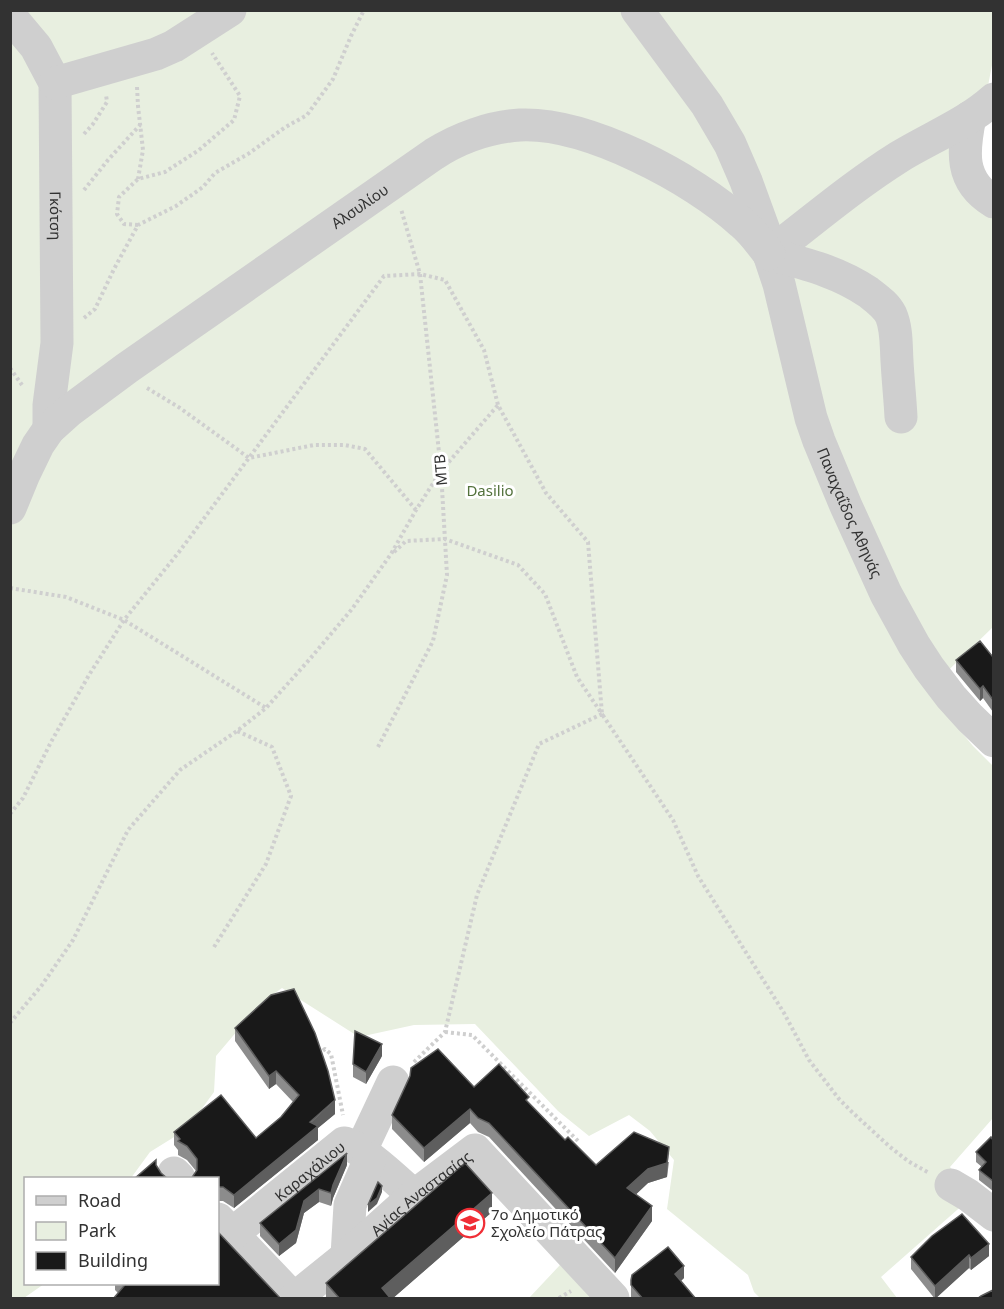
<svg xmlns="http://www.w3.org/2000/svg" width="1004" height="1309" font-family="'Noto Sans',sans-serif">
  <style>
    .green { fill: #e8efe0 }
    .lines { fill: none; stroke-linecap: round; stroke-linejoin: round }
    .path { stroke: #cfcfcf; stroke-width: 4; stroke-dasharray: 3 3; stroke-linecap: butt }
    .minor { stroke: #cfcfcf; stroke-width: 33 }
    .wall { fill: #8c8c8c }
    .shaded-wall { fill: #5e5e5e }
    .building { fill: #191919; stroke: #5e5e5e; stroke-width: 1.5 }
    .labels { text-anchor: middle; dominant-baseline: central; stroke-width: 6; stroke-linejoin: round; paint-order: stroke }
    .street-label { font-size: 15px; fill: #323232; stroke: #fff }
    .park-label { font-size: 15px; fill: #53723c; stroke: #fff }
    .poi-label { font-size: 15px; fill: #323232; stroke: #fff; text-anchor: start }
  </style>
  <rect width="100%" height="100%" fill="#fff"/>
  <path class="green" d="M10 11H992L993 60 987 91 963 110 993 211V627L927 691 973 746 993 766V1118L950 1167 974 1195 881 1277 897 1298H760L754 1292 748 1275 667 1209 674 1160 650 1131 629 1115 589 1136 558 1111 475 1024 414 1025 359 1037 282 988 260 1004 216 1056 214 1092 187 1129 150 1152 131 1178H26V1284H44L24 1298H11Z
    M560 1265 592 1298H529Z"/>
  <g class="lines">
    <path class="path" d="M137 87 138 106 143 150 138 179
      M84 134 93 124 107 102 106 95
      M84 190 108 160 140 125
      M138 225 124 224 117 214 119 197 138 179 165 172 199 150 234 120 240 96 212 53
      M84 318 95 309 114 269 138 225 176 206 203 187 215 173 248 154 284 128 307 115 333 79 351 36 364 10
      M10 368 22 385
      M147 388 180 408 249 458 314 445H345L365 449 416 510
      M394 552 406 541 445 539 518 565 545 594 577 677 602 714 539 744 477 895 445 1032 413 1063
      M10 588 66 597 124 620 266 708
      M378 747 433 641 447 575 441 471 420 274 401 209
      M10 814 23 798 51 742 89 675 124 620 179 552 384 276 420 274 445 280 484 350 498 405 546 493 588 542 602 714 673 820 698 876 784 1013 809 1060 839 1099 852 1112 890 1147 908 1161 929 1173
      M214 947 266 864 291 796 272 747 237 731
      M10 1023 42 985 73 940 128 830 180 770 237 731 266 708 309 660 352 609 391 554 416 510 441 471 498 405
      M445 1032 472 1035 579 1142
      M318 1054 325 1049 331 1054 343 1115
      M559 1298 571 1291"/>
    <g class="minor">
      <path id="s1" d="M637 10 707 105 730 144 746 181 766 236 769 254 779 284 811 418 819 441 846 506 886 594 914 645 929 668 951 697 970 718 994 741"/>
      <path id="s2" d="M10 16 36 47 55 83 57 343 49 405V429"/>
      <path d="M55 83 156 54 174 46 230 10"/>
      <path d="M970 117C963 151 959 181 994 202"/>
      <path d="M769 254C812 221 853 186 899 157 930 138 966 124 994 99"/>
      <path d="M769 254C805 264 837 271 868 292 877 299 886 305 891 315 897 329 896 346 897 361 898 380 900 398 901 417"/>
      <path id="s3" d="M10 508 24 474 38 445 49 429 69 411 127 368 434 154C459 138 490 127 520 125 587 122 693 178 742 223 753 232 761 244 769 254"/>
      <path d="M361 1150 393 1082"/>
      <path d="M174 1173 179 1178"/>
      <path d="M951 1185 968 1195 994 1215"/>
      <path d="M218 1219 293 1298"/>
      <path id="s4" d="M232 1234 344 1143C358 1144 401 1184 414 1196"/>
      <path d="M347 1256 350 1205 370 1159"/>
      <path id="s5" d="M295 1298 347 1256 414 1196 475 1150 613 1298"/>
    </g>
  </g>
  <path class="wall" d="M993 655V712L983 698 980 701 956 672V660L992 656Z
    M235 1028 335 1114 318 1128V1140L234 1208 223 1201H218V1179L196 1171 187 1160 178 1155V1150L174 1145V1132L256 1138 281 1117 293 1102 276 1084 269 1089 235 1041Z
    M382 1056 366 1084 353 1077V1064Z
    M474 1087 529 1103 565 1140 596 1165 669 1162 667 1177 648 1183 636 1194 652 1221 615 1273 489 1137 478 1132 470 1123 424 1162 392 1129V1115Z
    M993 1140V1191L979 1180V1170L982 1167 976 1162V1152Z
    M347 1165 333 1198 331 1206 319 1202 304 1213 296 1243 279 1256 260 1236V1223Z
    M492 1212 392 1299H326V1283Z
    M932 1236 989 1256 971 1270 969 1268 935 1299 911 1269V1257Z
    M684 1278 681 1281 696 1299H632L631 1297V1280Z
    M115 1284H218L118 1293 115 1290Z"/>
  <path class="shaded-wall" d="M10 424H11V442L10 443Z
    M983 686V698L980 701V689Z
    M382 1044V1056L366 1084V1072Z
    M276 1071V1084L269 1089V1076Z
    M335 1100V1114L318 1128V1140L234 1208V1195Z
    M470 1109V1123L424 1162V1148Z
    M669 1147 667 1177 648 1183 627 1203V1188Z
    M347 1153V1165L333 1198 331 1206V1193L333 1185Z
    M382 1186V1192L377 1204 368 1212V1205Z
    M319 1189V1202L304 1213 296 1243 279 1256V1244L304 1201Z
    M492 1193V1212L392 1299 382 1288Z
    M652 1206V1221L615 1273V1258Z
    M989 1244V1256L971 1270V1258Z
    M969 1255V1268L935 1299V1286Z
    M684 1266V1278L675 1286V1274Z"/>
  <path class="building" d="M980 641 992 656 993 655V700L983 686 980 689 956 660Z
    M294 989 315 1033 328 1071 335 1100 310 1122 318 1126 234 1195 223 1187H218V1179H191L197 1170V1159L187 1146 178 1141 180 1139 174 1132 221 1095 256 1138 281 1117 299 1095 276 1071 269 1076 235 1028 271 995Z
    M355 1031 382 1044 366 1072 353 1064Z
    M438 1049 474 1087 499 1064 529 1097 526 1100 565 1140 568 1137 596 1165 634 1132 669 1147 667 1163 648 1169 627 1188 652 1206 615 1258 489 1123 478 1118 470 1109 424 1148 392 1115 410 1076 411 1068Z
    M991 1137 993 1140V1181L979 1170 986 1162 976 1152Z
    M347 1153 333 1185 331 1193 319 1189 304 1201 296 1230 279 1244 260 1223Z
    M156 1160V1165L161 1173 168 1179H134Z
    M465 1163 492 1193 382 1288 391 1299H340L326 1283Z
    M378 1182 382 1186 377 1198 368 1205Z
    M962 1214 989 1244 971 1258 969 1255 935 1286 911 1257 932 1236Z
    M218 1232 281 1299H113L124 1286 121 1284H218Z
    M668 1247 684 1266 675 1274 696 1299H643L631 1285V1280L632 1275Z
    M993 1290V1299H977L981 1296Z"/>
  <defs>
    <g id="school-ring" transform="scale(1.5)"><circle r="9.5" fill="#fff" stroke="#f02e36" stroke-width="1.5"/><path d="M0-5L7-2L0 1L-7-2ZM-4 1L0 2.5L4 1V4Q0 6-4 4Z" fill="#f02e36"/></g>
  </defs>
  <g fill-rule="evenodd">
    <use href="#school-ring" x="470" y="1223"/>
  </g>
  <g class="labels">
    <g class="street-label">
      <text stroke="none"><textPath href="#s3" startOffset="471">Αλσυλίου</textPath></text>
      <text stroke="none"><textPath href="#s2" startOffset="214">Γκότση</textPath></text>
      <text transform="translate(440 470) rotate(-95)">MTB</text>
      <text stroke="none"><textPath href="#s1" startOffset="552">Παναχαΐδος Αθηνάς</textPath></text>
      <text stroke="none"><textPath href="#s4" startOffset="100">Καραχάλιου</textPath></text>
      <text stroke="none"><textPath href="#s5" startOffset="164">Αγίας Αναστασίας</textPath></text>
    </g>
    <g class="park-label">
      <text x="490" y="490">Dasilio</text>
    </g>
    <g class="poi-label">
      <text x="491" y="1214">7ο Δημοτικό<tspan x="491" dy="17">Σχολείο Πάτρας</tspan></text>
    </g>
  </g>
  <rect width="1004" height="1309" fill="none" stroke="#323232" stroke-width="24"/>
  <rect x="24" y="1177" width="195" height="108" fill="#ffffff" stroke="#adadad" stroke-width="1.5"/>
  <rect x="36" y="1196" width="30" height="9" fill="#cfcfcf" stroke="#adadad" stroke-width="1.5"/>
  <text x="78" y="1207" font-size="18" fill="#323232">Road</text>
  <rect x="36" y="1222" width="30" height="18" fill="#e8efe0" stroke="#adadad" stroke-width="1.5"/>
  <text x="78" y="1237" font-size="18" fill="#323232">Park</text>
  <rect x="36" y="1252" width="30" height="18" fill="#191919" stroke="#adadad" stroke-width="1.5"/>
  <text x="78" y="1267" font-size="18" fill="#323232">Building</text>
</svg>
